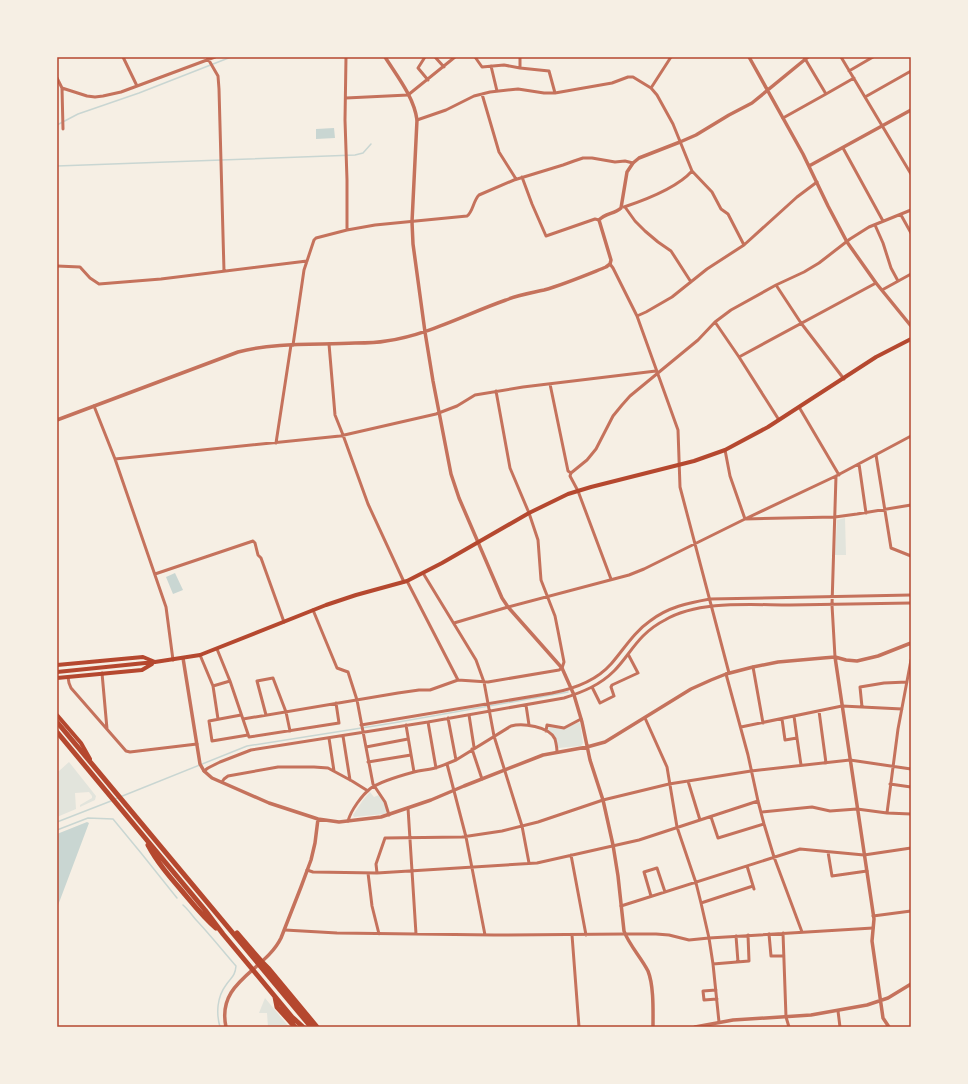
<svg xmlns="http://www.w3.org/2000/svg" width="968" height="1084" font-family="Ubuntu,sans-serif">
  <style>
    .green { fill: #e2e4dc }
    .water { fill: #c9d6d2 }
    .lines { fill: none; stroke-linecap: round; stroke-linejoin: round }
    .stream { stroke: #c9d6d2; stroke-width: 1.5 }
    .minor { stroke: #c5725c; stroke-width: 3 }
    .tertiary { stroke: #c5725c; stroke-width: 3.5 }
    .secondary { stroke: #b5482f; stroke-width: 4 }
    .trunk { stroke: #b5482f; stroke-width: 5 }
    .neatline { fill: none; stroke: #b5482f; stroke-width: 1.5 }
  </style>
  <rect width="100%" height="100%" fill="#f6efe4"/>
  <path class="green" d="M845 518 846 555H835L837 520Z
    M578 722 580 723 583 743 581 746 558 748C556 740 555 734 547 730L548 728 549 727 564 729Z
    M69 762 96 796 95 800 80 807V805L92 798V796L89 792 75 793 76 809 57 817V771H59Z
    M370 792 374 797 379 795 384 802 387 812 384 814 354 817 353 815 363 800Z
    M265 998 289 1027H268L267 1013H259Z"/>
  <path class="water" d="M334 128 335 138 316 139V129Z
    M175 573 183 590 173 594 166 577Z
    M87 822 89 823 57 908V834Z"/>
  <g class="lines">
    <path class="stream" d="M57 125 78 114 139 93 231 57
      M57 166 355 155 363 153 371 144
      M115 799 247 746 393 723 568 692
      M57 822 111 801
      M57 830 88 818 113 819 141 853 177 898
      M183 905C189 910 193 917 198 922 211 936 223 951 236 966 235 977 231 977 226 985 217 997 216 1013 220 1027"/>
    <path class="minor" d="M123 57 137 86
      M207 57 218 76 219 89 224 271
      M346 57 345 120 347 180V230
      M425 57 418 68 428 80
      M435 57 444 67
      M475 57 482 67 504 65 520 68 549 71 555 93
      M520 57V68
      M804 57 826 94 854 78
      M841 57 911 174
      M491 66 497 91
      M849 71 873 57
      M57 78 62 88 63 129
      M62 88 87 96 95 97 103 96 121 92 215 57
      M651 88 671 57
      M482 94 499 152 516 179
      M865 97 911 71
      M346 98 408 95 455 57
      M783 118 826 94
      M417 120 446 110 474 96 490 92 518 89 544 93H555L612 83 628 77H633L651 88 657 95 673 124 692 171 712 192 721 209 728 214 744 245
      M843 148 883 221
      M522 177 532 204 546 236 595 219 599 220
      M624 207C645 200 677 188 692 171
      M625 207 635 221 645 231 658 242 671 251 691 282
      M901 215 911 233
      M875 225 883 243 891 268 898 281
      M610 264 613 268 637 316 678 430 680 487 729 673
      M57 266 80 267 90 278 99 284 161 279 307 261
      M776 285 801 323 844 379
      M882 290 911 274
      M637 316 646 312 672 297 707 269 744 245 797 197 817 182
      M715 322 739 357
      M329 344 335 415 343 435 368 504 404 582
      M293 345 304 270 314 240 316 238 347 230 375 225 467 216C473 212 473 201 479 195L514 180 563 165 574 161 583 158H592L615 162 625 161 633 163
      M550 384 568 471 571 473 570 476 578 491 611 579
      M94 406 115 459 166 607 173 660
      M799 407 839 475
      M779 420 739 357 876 283
      M276 443 291 345
      M725 450 730 476 745 519 835 517 857 514 911 505
      M876 455 891 548 911 556
      M115 459 340 436 436 414 457 406 475 395 523 387 656 371
      M859 464 866 513
      M571 473 587 460 596 449 613 416 622 405 630 396 698 340 715 322 731 310 776 285 804 272 819 263 850 239 869 227 911 210
      M423 573 476 660 484 682 494 736 522 826 529 863
      M155 574 253 541 255 543 258 555 261 558 284 622
      M407 581 458 680 488 682 559 670 562 668 564 662 558 631 555 616 541 580 538 540 529 513 510 468 496 391
      M313 610 337 668 348 672 357 700 373 784 385 802 389 815
      M454 623 508 607 629 575 644 569 745 519 836 476 911 436
      M217 649 230 681 249 737 339 723 336 703
      M200 655 213 686 218 719
      M835 657 832 605 836 476
      M753 667 763 723
      M102 673 107 729
      M726 674 748 755 758 801 764 824 774 857 802 932
      M68 677 69 683 71 688 126 751 130 752 197 744
      M213 686 230 681
      M592 687 600 703 614 696 611 687 612 685 638 673 628 654
      M526 705 529 725
      M862 707 860 687 884 683 907 682
      M819 711 826 763
      M241 715 209 721 212 741 248 735
      M266 715 257 681 273 678 286 712 290 731
      M469 715 474 747
      M794 716 797 738
      M448 718 456 760
      M645 718 667 767 677 827 696 883 701 903 709 938 713 964 719 1022
      M243 719 398 693 419 690H430L458 680
      M782 719 785 740 797 738 801 765
      M428 722 436 768
      M361 725 552 693C573 689 596 681 611 664 624 649 634 632 650 621 668 607 688 603 710 599L911 595
      M406 725 414 772
      M741 727 842 706 902 709
      M546 731 547 725 564 728 581 719
      M343 736 350 780
      M329 738 334 771
      M366 747 408 739
      M472 749 482 779
      M368 762 411 755
      M447 764 466 837 485 935
      M204 771 208 768 220 762 251 750 428 722 564 698C583 692 600 685 614 671 625 660 632 647 643 636 649 630 657 624 665 620 699 600 751 605 790 605 830 604 871 604 911 603
      M688 781 700 820
      M222 782 224 779 228 776 278 767H314L328 768 352 781 368 791
      M890 784 911 787
      M408 808 416 934
      M761 812 812 807 830 811 857 809 887 813 911 814
      M887 813 898 729 911 660
      M711 817 718 838 764 824
      M348 821C351 810 362 795 371 788 380 782 403 775 414 772 421 770 429 770 435 768 442 766 449 763 456 760L511 726C522 723 549 726 555 739 556 743 557 748 557 752
      M828 852 832 876 867 871
      M571 855 586 935
      M747 866 754 889
      M307 870 313 872 377 873 537 863 639 840 758 801
      M368 873 372 906 379 934
      M377 873 376 864 385 838 462 837 502 831 538 822 603 800 669 784 751 771 850 760 911 769
      M651 896 644 872 657 868 665 892
      M701 903 753 886
      M621 906 800 849 864 855 911 848
      M873 916 911 911
      M285 930 337 933 494 935 625 934H656L669 935 689 940 709 938 873 928
      M783 933 786 1017 789 1027
      M769 934 771 956H784
      M572 935 579 1027
      M736 936 738 962
      M713 964 749 961 748 935
      M716 990 703 991 704 1000 717 999
      M838 1011 840 1027"/>
    <path class="tertiary" d="M385 57C397 76 414 97 417 120L412 222 413 244 425 332 433 381 451 474 459 498 502 598 508 607 562 668 574 695 582 722 590 760 603 800 613 845 618 876 624 931C629 945 641 957 648 971 654 986 653 1011 653 1027
      M749 57 803 154 828 206 847 242 876 283 911 326
      M809 166 911 110
      M57 420 238 352C276 342 316 345 355 343 366 343 376 343 386 341 428 335 466 314 506 300 518 295 531 293 544 290 565 284 586 275 606 267L610 264 611 260 599 220C605 213 615 214 621 208L627 172 633 163 639 158 680 142 696 135 729 115 752 103 808 57
      M835 657 874 919 872 941 883 1018 889 1027
      M183 658 200 764 204 771 212 778 269 803 318 819 339 822 381 817 431 800 464 786 543 755 587 747 605 742 691 689 711 680 726 674 753 667 778 662 823 658 835 657 846 660 857 661 878 656 911 643
      M226 1027C216 981 265 971 281 938L301 887 311 860 315 843 318 819
      M695 1027 733 1020 811 1015 867 1005 888 998 911 984"/>
    <path class="secondary" d="M57 665 143 657 155 662
      M57 672 155 662 200 655 326 605 356 595 407 581 442 563 529 513 568 494 591 487 694 461 725 450 768 427 876 357 911 339
      M57 678 142 670 152 664
      M57 715 81 743 90 759"/>
    <path class="trunk" d="M57 722 311 1027
      M57 732 205 910 223 934 253 970 292 1017 303 1027
      M148 845C157 862 169 876 182 891 193 904 203 917 216 928
      M237 933 262 962 269 969 317 1027
      M275 997 277 1007 295 1027"/>
  </g>
  <rect width="968" height="1084" fill="none" stroke="#f6efe4" stroke-width="116"/>
  <rect x="58" y="58" width="852" height="968" class="neatline"/>
</svg>
